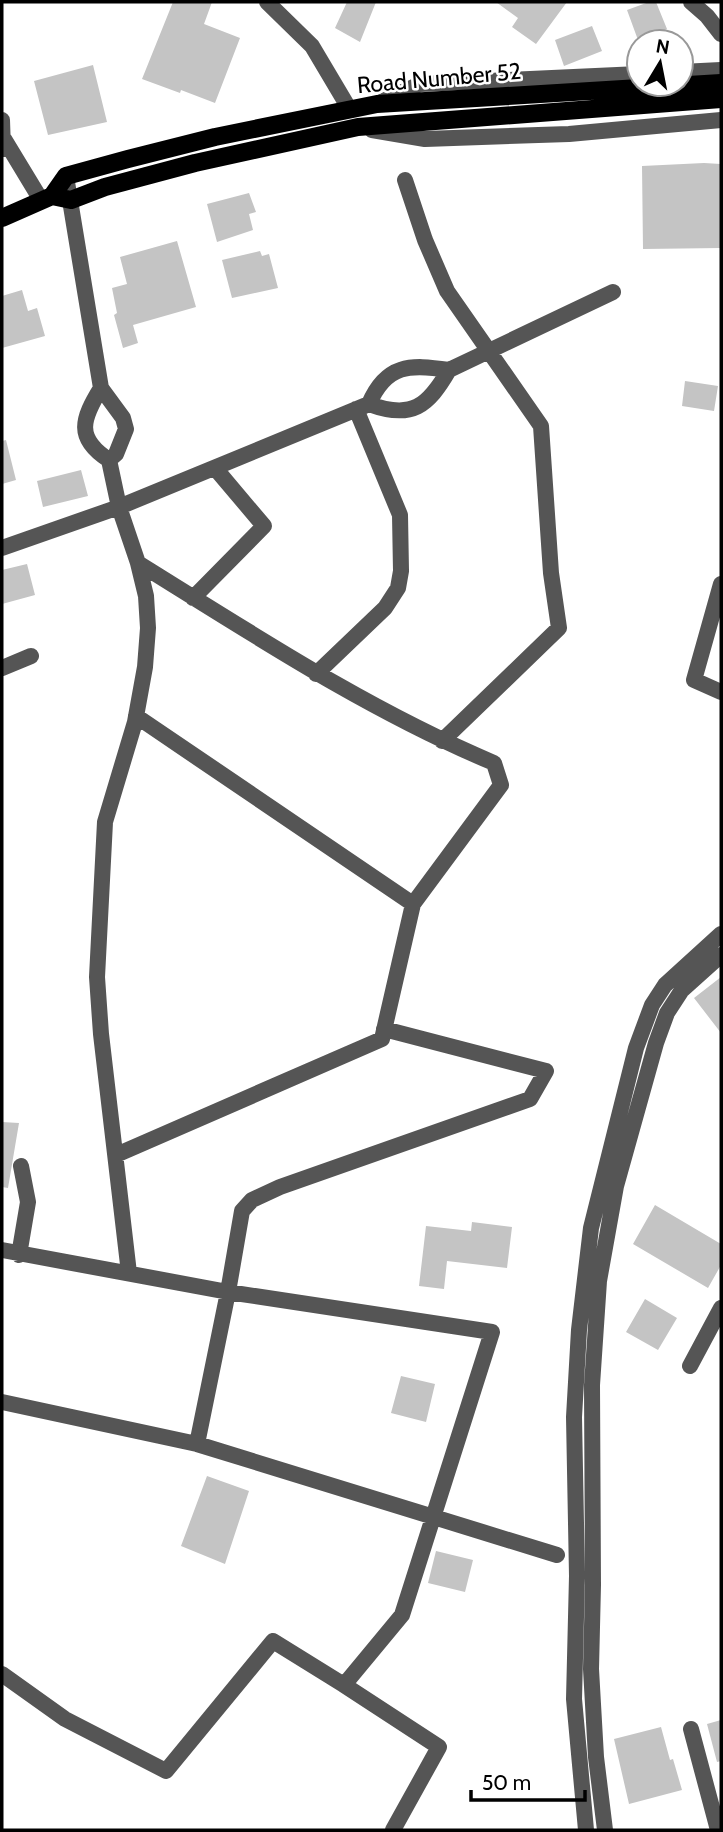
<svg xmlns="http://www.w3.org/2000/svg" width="723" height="1832" font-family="Cabin,sans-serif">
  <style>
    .building { fill: #c4c4c4 }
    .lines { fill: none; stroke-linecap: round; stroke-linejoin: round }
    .minor { stroke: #555; stroke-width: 16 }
    .major { stroke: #000; stroke-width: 18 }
    .labels { text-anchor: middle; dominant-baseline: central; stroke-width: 5; stroke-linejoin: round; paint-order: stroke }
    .street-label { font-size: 23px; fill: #000; stroke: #fff }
  </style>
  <rect width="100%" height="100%" fill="#fff"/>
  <path class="building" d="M173 2H212L204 24 240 38 215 103 181 90 180 93 142 79Z
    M347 2H376L360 42 335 28Z
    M496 2H567L536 44 512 27 518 18Z
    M649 2H656L667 29 638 40 627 10Z
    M592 26 602 51 564 66 555 40Z
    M93 65 107 122 48 135 34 81Z
    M704 163 721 164V248L643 249 642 166Z
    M249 193 256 212 249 214 253 230 217 242 207 204Z
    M177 241 196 307 133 325 138 343 123 348 114 315 117 313 112 288 127 284 120 257Z
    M260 251 262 256 269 254 278 288 232 298 222 260Z
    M22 290 28 311 37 308 45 336 2 348V296Z
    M685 381 718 386 714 411 682 406Z
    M6 440 16 480 2 484V441Z
    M81 470 88 496 43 507 37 481Z
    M27 564 35 595 2 604V570Z
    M721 977V1033L694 998Z
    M2 1122 19 1123 8 1188 2 1187Z
    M655 1205 721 1244V1265L708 1288 633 1244Z
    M472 1222 512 1227 507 1268 447 1261 444 1289 419 1286 426 1226 471 1231Z
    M645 1299 677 1318 658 1350 626 1332Z
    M401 1376 435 1384 426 1422 391 1413Z
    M207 1476 249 1491 225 1564 181 1546Z
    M436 1551 473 1560 465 1592 428 1583Z
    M721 1720V1761L717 1762 707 1724Z
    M661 1727 670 1760 673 1759 682 1790 629 1804 614 1739Z"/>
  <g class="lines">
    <path class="minor" d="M267 2 312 46 350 110
      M691 2 707 16 721 34
      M681 72 721 70
      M379 103 420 84 639 74
      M2 120 3 149
      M372 130 425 139 569 134 721 120
      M4 139 41 200
      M66 176 101 388 123 418 126 429 116 454 109 460
      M405 180 425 240 447 291 541 426 551 573 559 628 442 741
      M101 388C82 419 75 438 109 460L119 507 138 563 146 596 148 628 145 667 135 722 105 822 97 977 101 1034 129 1273
      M369 404C386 364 410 364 449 370
      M2 548 119 507 369 404C412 420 428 406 449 370L613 292
      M721 584 694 680 721 692
      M193 598 264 526 215 468
      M2 668 31 656
      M316 674 385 608 398 588 401 571 400 515 356 409
      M136 716 413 904
      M116 1155 382 1039 413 904 501 785 494 763C368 710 254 635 138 563
      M2 1250 228 1292 492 1332 402 1615 344 1685 439 1747 393 1830
      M19 1255 28 1202 21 1166
      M690 1366 721 1308
      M2 1402 197 1444 557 1555
      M197 1444 228 1292 242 1211 252 1200 280 1187 530 1099 546 1071 384 1029
      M2 1674 65 1719 166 1771 273 1641 344 1685
      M691 1729 718 1830
      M586 1830 574 1699 577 1576 574 1417 579 1330 591 1228 636 1048 652 1005 665 985 721 934
      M605 1830 596 1757 591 1669 593 1585 592 1385 599 1281 616 1186 656 1043 667 1013 682 990 721 955"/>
    <path class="major" d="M52 196 66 176 128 159 215 137 377 104 721 83
      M2 218 52 196 71 200 105 187 195 163 358 127 721 99"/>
  </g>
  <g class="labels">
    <g class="street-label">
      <text transform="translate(439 78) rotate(-5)">Road Number 52</text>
    </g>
  </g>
  <rect width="723" height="1832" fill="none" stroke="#000000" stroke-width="7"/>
  <g transform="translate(660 63) rotate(10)"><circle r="33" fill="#ffffff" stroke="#999999" stroke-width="2"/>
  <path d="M0-5L12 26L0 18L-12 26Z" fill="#000000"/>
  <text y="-10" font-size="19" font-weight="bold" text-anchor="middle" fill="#000000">N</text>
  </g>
  <path d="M471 1790v10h114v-10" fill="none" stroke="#000000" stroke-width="3.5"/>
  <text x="482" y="1790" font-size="21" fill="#000000" stroke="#ffffff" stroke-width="5" paint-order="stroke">50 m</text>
</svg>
